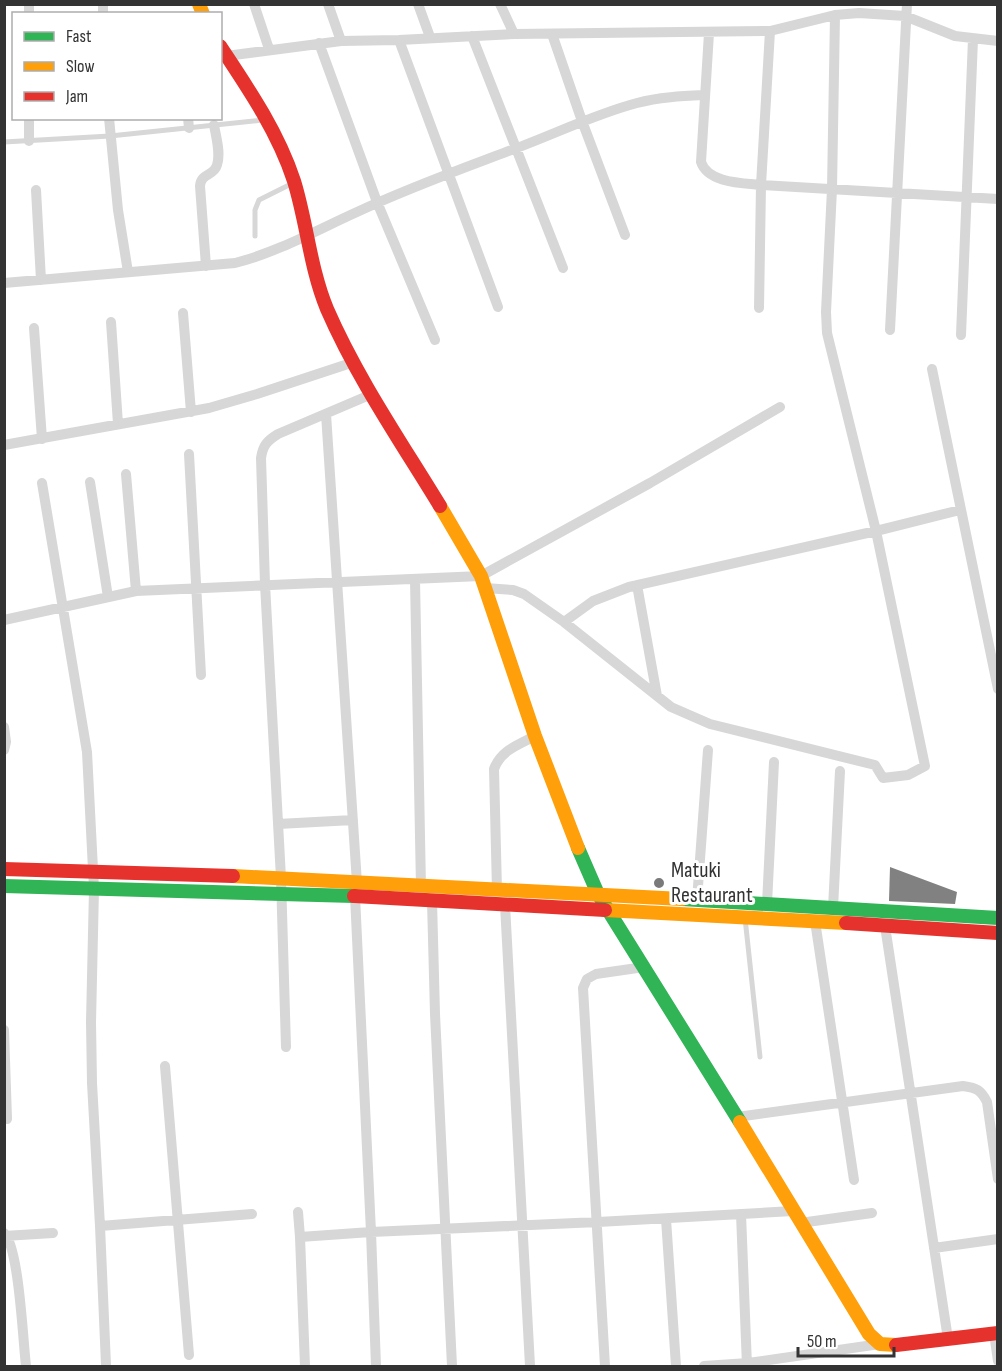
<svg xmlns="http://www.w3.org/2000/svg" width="1002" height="1371" font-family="'Sofia Sans Condensed',sans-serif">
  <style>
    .building { fill: #818181 }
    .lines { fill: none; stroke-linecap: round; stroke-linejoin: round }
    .lane { stroke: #d7d7d7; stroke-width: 5 }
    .street { stroke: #d7d7d7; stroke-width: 10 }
    .fast { stroke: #30b455; stroke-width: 14 }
    .slow { stroke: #ff9f0a; stroke-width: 14 }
    .jam { stroke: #e5322d; stroke-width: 14 }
    .poi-dot { fill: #7a7a7a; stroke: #fff; stroke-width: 2 }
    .labels { text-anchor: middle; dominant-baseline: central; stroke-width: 6; stroke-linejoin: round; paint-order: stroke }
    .poi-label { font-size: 22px; fill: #333; stroke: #fff; text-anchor: start }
  </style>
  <rect width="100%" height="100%" fill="#fff"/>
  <path class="building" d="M890 867 957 892 955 904 889 901Z"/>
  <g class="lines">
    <path class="lane" d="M4 142 110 136 263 120
      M255 236V210L259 200 293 183
      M745 918 760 1057"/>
    <path class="street" d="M29 4V14
      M103 4V14
      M254 4 269 49
      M328 4 341 41
      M418 4 430 37
      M500 4 514 34
      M709 33 701 162C708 183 742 183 761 185L998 199
      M552 34 582 121 625 235
      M472 36 563 268
      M399 40 498 307
      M319 43 377 202 435 340
      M226 56 341 41 399 40 514 34 770 31 835 15 859 13 905 16 955 36 998 41
      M29 118V141
      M109 118 118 210 128 272
      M188 118 189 128
      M36 190 41 280
      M206 266 200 186C201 173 214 176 217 165 221 153 216 137 214 125
      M4 283 235 263C278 252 317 230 357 212 408 188 461 169 514 149 555 134 595 114 637 103 659 97 683 96 705 95
      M759 308 761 185 770 31
      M183 313 191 412
      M111 322 118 424
      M34 328 42 439
      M890 330 907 4
      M961 335 973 39
      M932 369 998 689
      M326 414 357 883
      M4 445 209 408 257 394 354 362
      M189 454 201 675
      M126 474 136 591
      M90 482 108 597
      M42 483 87 752 94 889 91 1022 92 1083 100 1226 106 1365
      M415 580 421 887
      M637 585 657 696
      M485 588 513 590 524 594 564 622 671 707 710 724 875 765 883 778 908 775 925 766 876 531 827 333 826 312 832 189 835 15
      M4 620 136 591 481 576 650 483 780 407
      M564 622 593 601 629 587 876 531 960 510
      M4 727 6 742 4 750
      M278 824 353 820
      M497 891 494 769C501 750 518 745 535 736
      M355 896 371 1232 598 1222 793 1211
      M697 900 708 750
      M432 901 435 1014 452 1366
      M767 904 774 762
      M505 905 530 1366
      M833 908 840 771
      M815 921 854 1180
      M885 926 948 1339
      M4 1030 7 1119
      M286 1047 281 878 265 584 261 458C263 445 267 441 278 434L372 394
      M165 1066 189 1355
      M737 1117 963 1086C977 1088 981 1090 987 1102L998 1179
      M298 1212 300 1237 371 1232 376 1366
      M741 1214 747 1366
      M666 1219 676 1366
      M800 1223 872 1213
      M100 1226 252 1214
      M4 1233C19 1246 23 1342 26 1366
      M4 1236 53 1233
      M300 1237 305 1366
      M934 1248 998 1239
      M994 1333 998 1361
      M605 1366 583 988 587 979 596 974 644 967
      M704 1366 748 1363 880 1344"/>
    <path class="fast" d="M578 848 598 894 740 1122
      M4 886 354 896
      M682 899 998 918"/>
    <path class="slow" d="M199 4 203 14
      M440 506 481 576 535 736 578 848
      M233 876 682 899
      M605 910 846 923
      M740 1122 869 1334 880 1344 896 1345"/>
    <path class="jam" d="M220 46C248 88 278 132 294 181 307 223 310 268 327 309 357 378 401 442 440 506
      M4 869 233 876
      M354 896 605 910
      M846 923 998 933
      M896 1345 998 1333"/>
  </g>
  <circle class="poi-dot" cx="659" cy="883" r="6"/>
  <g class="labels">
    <g class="poi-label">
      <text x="671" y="870">Matuki<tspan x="671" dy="25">Restaurant</tspan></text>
    </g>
  </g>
  <rect width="1002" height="1371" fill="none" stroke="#333333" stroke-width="12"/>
  <rect x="12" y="12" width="210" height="108" fill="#ffffff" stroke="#adadad" stroke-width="1.5"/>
  <rect x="24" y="32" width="30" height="9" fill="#30b455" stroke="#adadad" stroke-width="1.5"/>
  <text x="66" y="42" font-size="18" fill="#333333">Fast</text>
  <rect x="24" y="62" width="30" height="9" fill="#ff9f0a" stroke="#adadad" stroke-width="1.5"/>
  <text x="66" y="72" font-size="18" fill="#333333">Slow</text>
  <rect x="24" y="92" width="30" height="9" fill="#e5322d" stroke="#adadad" stroke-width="1.5"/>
  <text x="66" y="102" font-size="18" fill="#333333">Jam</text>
  <path d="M798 1347v9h96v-9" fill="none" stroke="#333333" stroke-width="3"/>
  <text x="807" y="1347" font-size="18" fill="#333333" stroke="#ffffff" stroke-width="4.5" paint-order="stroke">50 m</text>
</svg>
